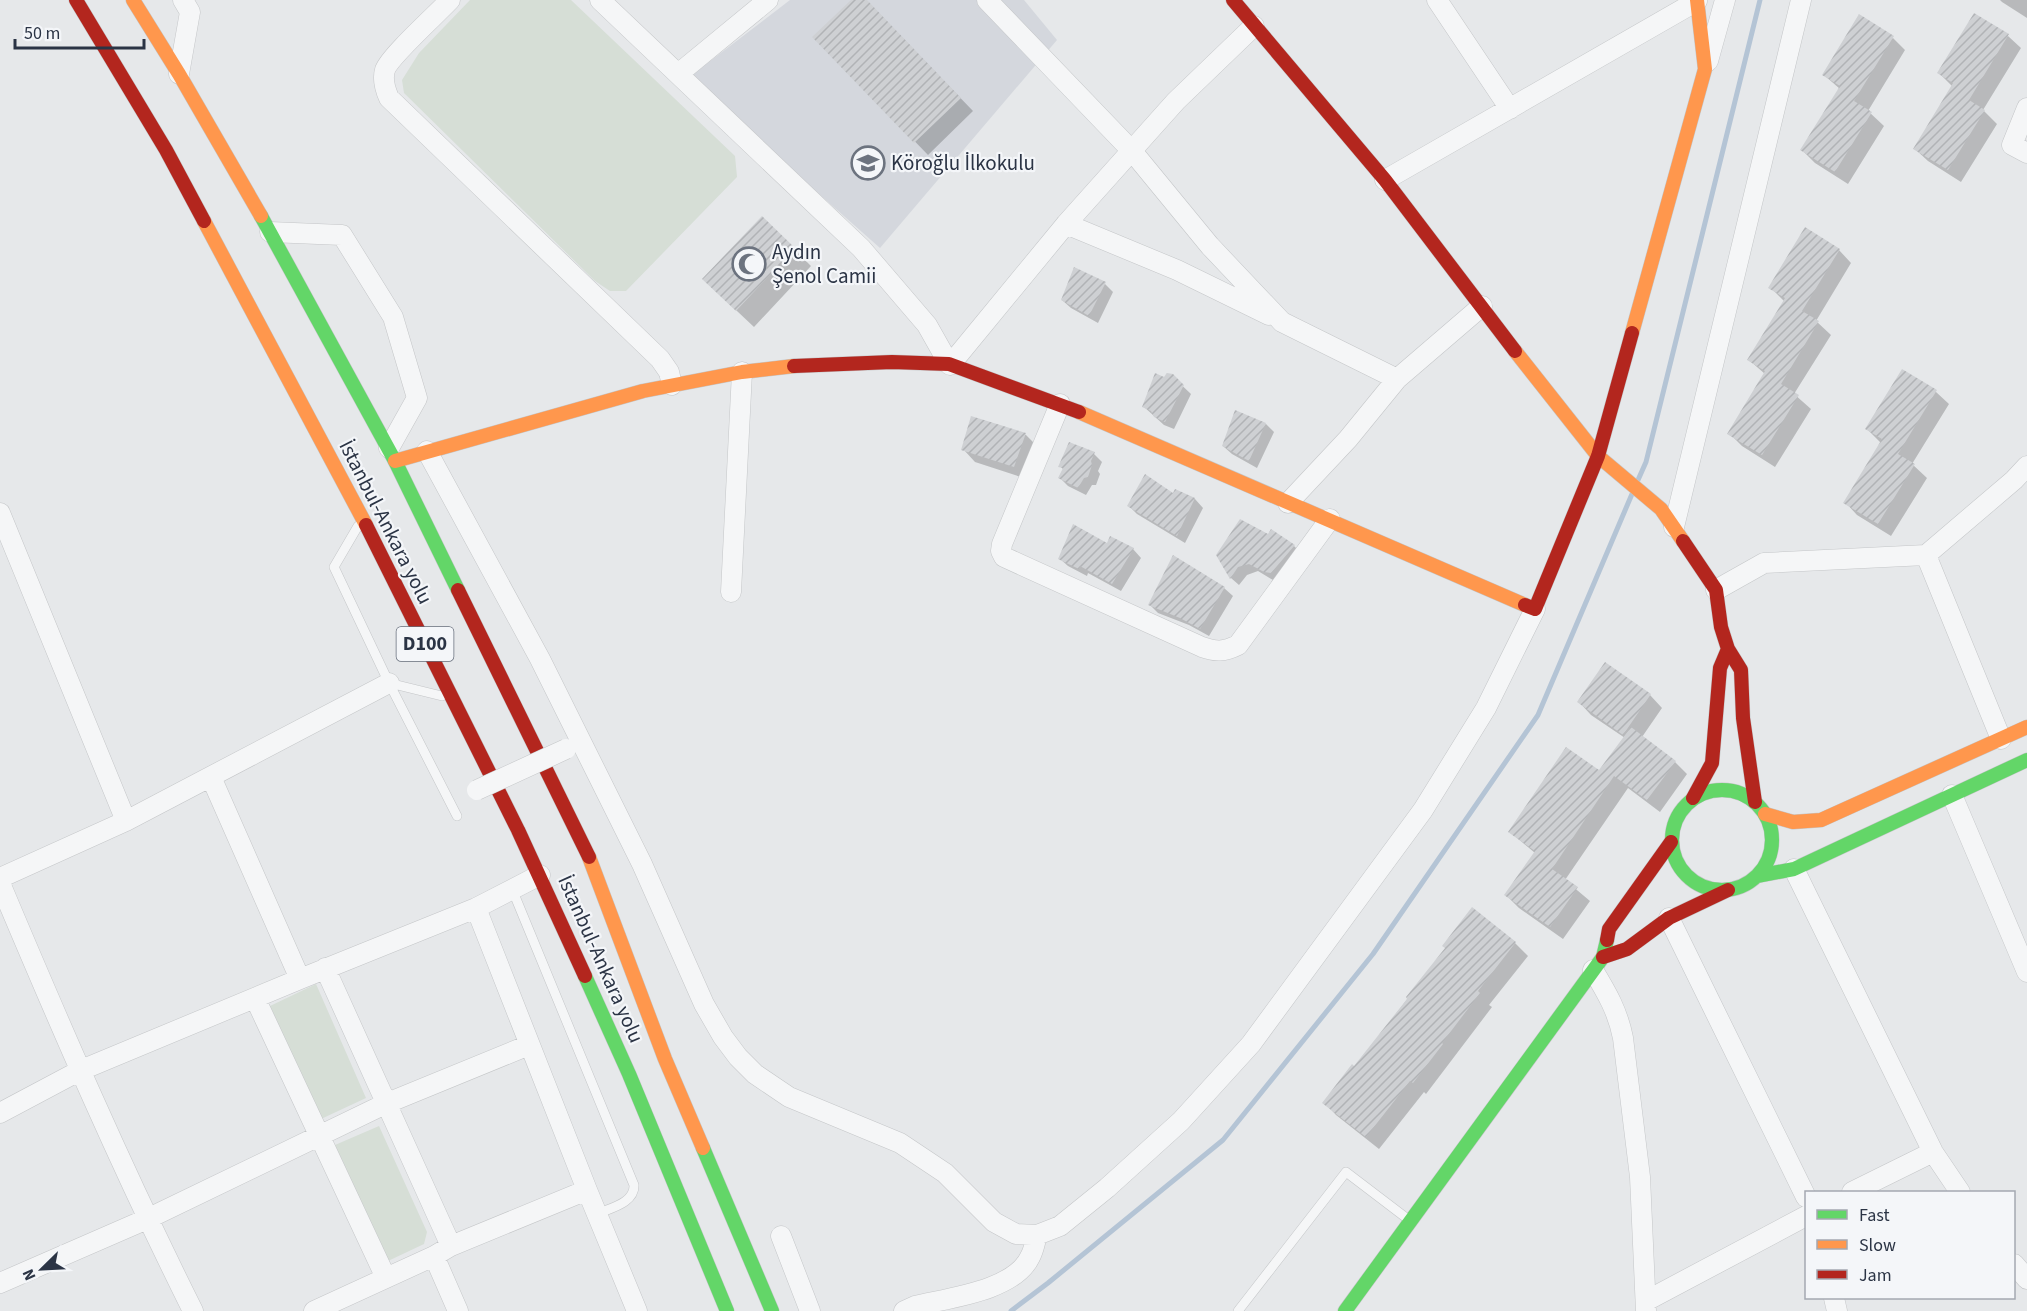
<svg xmlns="http://www.w3.org/2000/svg" width="2027" height="1311" font-family="'Source Sans 3',sans-serif">
  <style>
    .built { fill: #d4d7dd }
    .green { fill: #d6ded6 }
    .shadow { fill: #0003 }
    .lines { fill: none; stroke-linecap: round; stroke-linejoin: round }
    .stream { stroke: #b4c4d5; stroke-width: 5 }
    .building { fill: url(#building-hatch) }
    .lane-casing { stroke: #c4c6c8; stroke-width: 10 }
    .street-casing { stroke: #c4c6c8; stroke-width: 21 }
    .fast-casing { stroke: #c4c6c8; stroke-width: 15 }
    .slow-casing { stroke: #c4c6c8; stroke-width: 15 }
    .jam-casing { stroke: #c4c6c8; stroke-width: 15 }
    .lane { stroke: #f5f6f7; stroke-width: 9 }
    .street { stroke: #f5f6f7; stroke-width: 20 }
    .fast { stroke: #63d668; stroke-width: 14 }
    .slow { stroke: #ff974d; stroke-width: 14 }
    .jam { stroke: #b3261e; stroke-width: 14 }
    .street-bridge-casing { stroke: #c4c6c8; stroke-width: 21; stroke-linecap: butt }
    .street-bridge { stroke: #f5f6f7; stroke-width: 20 }
    .labels { text-anchor: middle; dominant-baseline: central; stroke-width: 4.5; stroke-linejoin: round; paint-order: stroke }
    .shield { fill: #f4f6f9; stroke: #676e7b; stroke-width: 1.5 }
    .shield-label { font-size: 20px; font-weight: bold; fill: #2b3445 }
    .poi-label { font-size: 21px; fill: #2b3445; stroke: #f4f6f9; text-anchor: start }
    .street-label { font-size: 21px; fill: #2b3445; stroke: #f4f6f9 }
  </style>
  <defs>
    <pattern id="building-hatch" width="6" height="6" patternUnits="userSpaceOnUse" patternTransform="scale(1.5)"><rect width="6" height="6" fill="#ced0d3"/><path d="M-1 1l2-2M0 6l6-6M5 7l2-2" fill="none" stroke="#b1b3b6"/></pattern>
  </defs>
  <rect width="100%" height="100%" fill="#e6e8ea"/>
  <path class="built" d="M790 0H1024L1057 40 880 248 688 78Z"/>
  <path class="green" d="M470 0H571L735 156 737 177 626 291H610L595 281 404 93 402 80 419 53Z
    M316 984 366 1098 321 1119 270 1006Z
    M379 1126 427 1232 424 1244 388 1261 335 1145Z"/>
  <path class="shadow" d="M853 0H866L973 111 928 155 814 37Z
    M2000 0H2027V18L2002 2Z
    M2008 36 2021 48 1983 110 1997 124 1961 182 1928 161 1915 149 1953 87 1939 73Z
    M1893 38 1905 50 1868 111 1884 126 1848 184 1815 163 1802 150 1840 89 1824 75Z
    M794 249 811 266 754 327 721 296Z
    M1839 250 1851 263 1816 321 1831 335 1794 394 1811 409 1775 467 1742 446 1729 433 1765 374 1749 360 1784 301 1770 287Z
    M1105 284 1113 292 1098 323 1071 308 1062 300Z
    M1903 371 1936 392 1949 404 1912 464 1927 478 1891 536 1857 515 1845 502 1881 443 1867 429Z
    M1172 376 1191 394 1174 429 1164 425 1143 406 1164 378Z
    M972 418 1026 435 1038 447 1027 479 975 462 963 449Z
    M1266 424 1274 432 1257 468 1232 454 1223 446Z
    M1094 454 1102 462 1098 471 1100 474 1096 485H1092L1086 495 1068 486 1060 478 1064 470 1060 466Z
    M1176 491 1195 499 1203 508 1185 543 1137 514 1129 506 1174 496Z
    M1271 531 1294 546 1302 554 1279 580H1273L1258 571 1247 575 1239 585 1231 578 1218 555 1269 536Z
    M1108 545 1133 549 1141 558 1121 591 1088 573 1087 576 1068 566 1059 558Z
    M1174 558 1224 588 1233 596 1209 636 1189 625 1158 613 1150 605Z
    M1650 695 1662 708 1642 737 1675 762 1687 774 1660 812 1628 788 1565 880 1590 901 1563 939 1519 908 1506 895 1535 853 1510 832 1600 772 1625 738 1591 715 1579 702Z
    M1473 909 1515 943 1528 956 1489 1005 1492 1007 1426 1094 1424 1092 1379 1149 1336 1115 1324 1102 1355 1068 1446 948Z"/>
  <g class="lines">
    <path class="stream" d="M1638 480 1646 462 1760 0
      M1011 1311 1048 1283 1223 1140 1373 954 1538 715 1632 494"/>
  </g>
  <path class="building" d="M851 0H867L961 98 914 143 812 37Z
    M1974 13 2009 34 1969 100 1985 110 1948 170 1913 149 1953 83 1937 73Z
    M1859 14 1894 36 1854 101 1872 112 1835 172 1800 150 1840 86 1822 75Z
    M762 216 795 248 736 311 702 279Z
    M1805 227 1840 249 1802 311 1819 321 1781 384 1799 395 1762 455 1727 434 1765 371 1747 360 1785 298 1768 288Z
    M1074 267 1106 282 1089 316 1061 300Z
    M1902 369 1937 390 1898 454 1915 464 1878 524 1843 503 1882 439 1865 429Z
    M1155 373 1164 377 1167 373 1173 374 1184 385 1165 422 1154 417 1151 411 1142 407Z
    M1235 410 1266 423 1249 461 1222 446Z
    M971 416 1026 433 1014 467 961 450Z
    M1069 442 1095 452 1091 461 1092 465 1088 477 1084 478 1078 488 1058 478 1063 468 1058 467Z
    M1145 474 1173 493 1175 489 1195 498 1177 536 1127 506Z
    M1240 519 1268 534 1271 529 1295 545 1271 573 1264 572 1249 564 1238 567 1230 579 1216 555Z
    M1073 524 1107 543 1110 536 1134 548 1112 584 1080 566 1079 569 1058 559Z
    M1173 555 1225 587 1200 629 1180 618 1148 605Z
    M1605 662 1651 694 1623 735 1577 702Z
    M1631 727 1676 761 1647 800 1614 776 1552 869 1578 887 1550 927 1504 895 1535 851 1508 832 1566 747 1599 770Z
    M1472 907 1516 942 1478 991 1480 993 1442 1043 1443 1044 1413 1083 1410 1081 1366 1137 1322 1103 1352 1064 1354 1066 1407 999 1406 997 1445 948 1442 946Z"/>
  <g class="lines">
    <g class="lane-casing">
      <path id="lane" d="M358 526 334 567 389 683 457 816
        M389 683 442 696
        M512 889 634 1185C635 1203 610 1208 597 1214
        M1238 1311 1346 1172 1409 1220"/>
    </g>
    <g class="street-casing">
      <path id="street" d="M450 0C438 13 389 57 385 70 382 80 385 89 389 98L660 359 669 372 672 385
        M600 0 861 248 927 325 949 364
        M987 0 1132 151 1210 246 1282 322 1397 379
        M1437 0 1510 109
        M1708 61 1725 0
        M179 74 190 12 183 0
        M678 74 768 0
        M2027 108 2012 145 2027 153
        M1385 180 1697 1
        M1066 224 1177 270 1269 315
        M270 232 342 235 393 317 417 398 389 448
        M950 365 1066 224 1176 101 1254 26
        M1060 404 1002 544 1001 551 1004 557 1202 647C1216 652 1224 652 1238 645L1330 519
        M427 451 540 659 642 864 704 1004 723 1037 738 1057 755 1074 789 1097 900 1143 945 1173 994 1222 1016 1234 1037 1235 1060 1226 1107 1188 1181 1121 1251 1044 1423 810 1486 708 1535 609
        M1288 503 1348 439 1397 379 1482 306
        M0 513 126 821
        M1674 527 1801 0
        M1926 555 2001 739
        M1716 590 1764 563 1926 555 2014 480 2027 466
        M731 592 742 372
        M211 777 300 979 476 908 587 1190 637 1311
        M1952 795 2027 972
        M1794 869 1933 1152 1960 1192
        M0 878 126 821 389 683
        M0 883C61 1028 123 1171 193 1311
        M476 908 540 875
        M1669 918 1806 1197
        M325 968 451 1246
        M1593 970C1607 993 1618 1012 1623 1038L1640 1177 1646 1311
        M255 998 386 1278
        M0 1113 79 1071 300 979
        M1852 1192 1933 1152
        M781 1236 810 1311
        M434 1256 458 1311
        M2014 1264 2027 1279
        M0 1283 147 1219 385 1104 529 1045
        M1834 1298 1837 1311
        M1646 1301 1806 1216
        M314 1311 434 1256 451 1246 587 1190
        M904 1311 915 1306C948 1298 1014 1291 1030 1257 1034 1250 1035 1242 1037 1235"/>
    </g>
    <g class="fast-casing">
      <path id="fast" d="M261 216 395 461 458 590
        M1672 840a50 50 0 1 1 100 0a50 50 0 1 1-100 0Z
        M1757 876 1794 869 2027 760
        M585 976 629 1074 727 1311
        M703 1148 772 1311
        M1345 1311 1603 957 1607 940"/>
    </g>
    <g class="slow-casing">
      <path id="slow" d="M133 0 179 74 261 216
        M204 221 366 525
        M1632 333 1705 69 1697 0
        M1515 351 1598 456 1661 509 1683 541
        M1079 412 1525 605
        M395 461 643 391 742 372 794 366
        M1765 814 1793 822 1821 820 2027 727
        M589 857 665 1059 703 1148"/>
    </g>
    <g class="jam-casing">
      <path id="jam" d="M76 0 166 150 204 221
        M1233 0 1385 180 1515 351
        M794 366 892 362 949 364 1079 412
        M366 525 518 830 585 976
        M1683 541 1716 590 1721 627 1728 649 1720 668 1712 763 1693 798
        M458 590 589 857
        M1525 605 1535 609 1598 456 1632 333
        M1728 649 1741 670 1743 718 1755 802
        M1607 940 1609 929 1671 842
        M1603 957 1627 949 1669 918 1728 890"/>
    </g>
    <use href="#lane" class="lane"/>
    <use href="#street" class="street"/>
    <use href="#fast" class="fast"/>
    <use href="#slow" class="slow"/>
    <use href="#jam" class="jam"/>
    <g class="street-bridge-casing">
      <path id="street-bridge" d="M477 790 566 749"/>
    </g>
    <use href="#street-bridge" class="street-bridge"/>
  </g>
  <defs>
    <g id="school-ring" transform="scale(1.725)"><circle r="9.5" fill="#f4f6f9" stroke="#6c737f" stroke-width="1.5"/><path d="M0-5L7-2L0 1L-7-2ZM-4 1L0 2.5L4 1V4Q0 6-4 4Z" fill="#6c737f"/></g>
    <g id="mosque-ring" transform="scale(1.725)"><circle r="9.5" fill="#f4f6f9" stroke="#6c737f" stroke-width="1.5"/><path d="M3.5-4.9A6 6 0 1 0 3.5 4.9A5 5 0 1 1 3.5-4.9Z" fill="#6c737f"/></g>
  </defs>
  <g fill-rule="evenodd">
    <use href="#school-ring" x="868" y="163"/>
    <use href="#mosque-ring" x="749" y="264"/>
  </g>
  <g class="labels">
    <rect class="shield" x="396.5" y="627" width="57" height="34" rx="4.5"/>
    <g class="shield-label">
      <text x="425" y="644">D100</text>
    </g>
    <g class="poi-label">
      <text x="891" y="163">Köroğlu İlkokulu</text>
      <text x="772" y="252">Aydın<tspan x="772" dy="24">Şenol Camii</tspan></text>
    </g>
    <g class="street-label">
      <text transform="translate(386 522) rotate(63)">İstanbul-Ankara yolu</text>
      <text transform="translate(601 959) rotate(66)">İstanbul-Ankara yolu</text>
    </g>
  </g>
  <rect x="1805" y="1191" width="210" height="108" fill="#f4f6f9" stroke="#a4a8b1" stroke-width="1.5"/>
  <rect x="1817" y="1210" width="30" height="9" fill="#63d668" stroke="#a4a8b1" stroke-width="1.5"/>
  <text x="1859" y="1221" font-size="18" fill="#2b3445">Fast</text>
  <rect x="1817" y="1240" width="30" height="9" fill="#ff974d" stroke="#a4a8b1" stroke-width="1.5"/>
  <text x="1859" y="1251" font-size="18" fill="#2b3445">Slow</text>
  <rect x="1817" y="1270" width="30" height="9" fill="#b3261e" stroke="#a4a8b1" stroke-width="1.5"/>
  <text x="1859" y="1281" font-size="18" fill="#2b3445">Jam</text>
  <g transform="translate(42 1269) rotate(246)" stroke="#f4f6f9" stroke-width="4.5" paint-order="stroke">
  <path d="M0-4.5L10 22L0 15L-10 22Z" fill="#2b3445"/>
  <text y="-9" font-size="16" font-weight="bold" text-anchor="middle" fill="#2b3445">N</text>
  </g>
  <path d="M15 39v9h129v-9" fill="none" stroke="#2b3445" stroke-width="3"/>
  <text x="24" y="39" font-size="18" fill="#2b3445" stroke="#f4f6f9" stroke-width="4.5" paint-order="stroke">50 m</text>
</svg>
